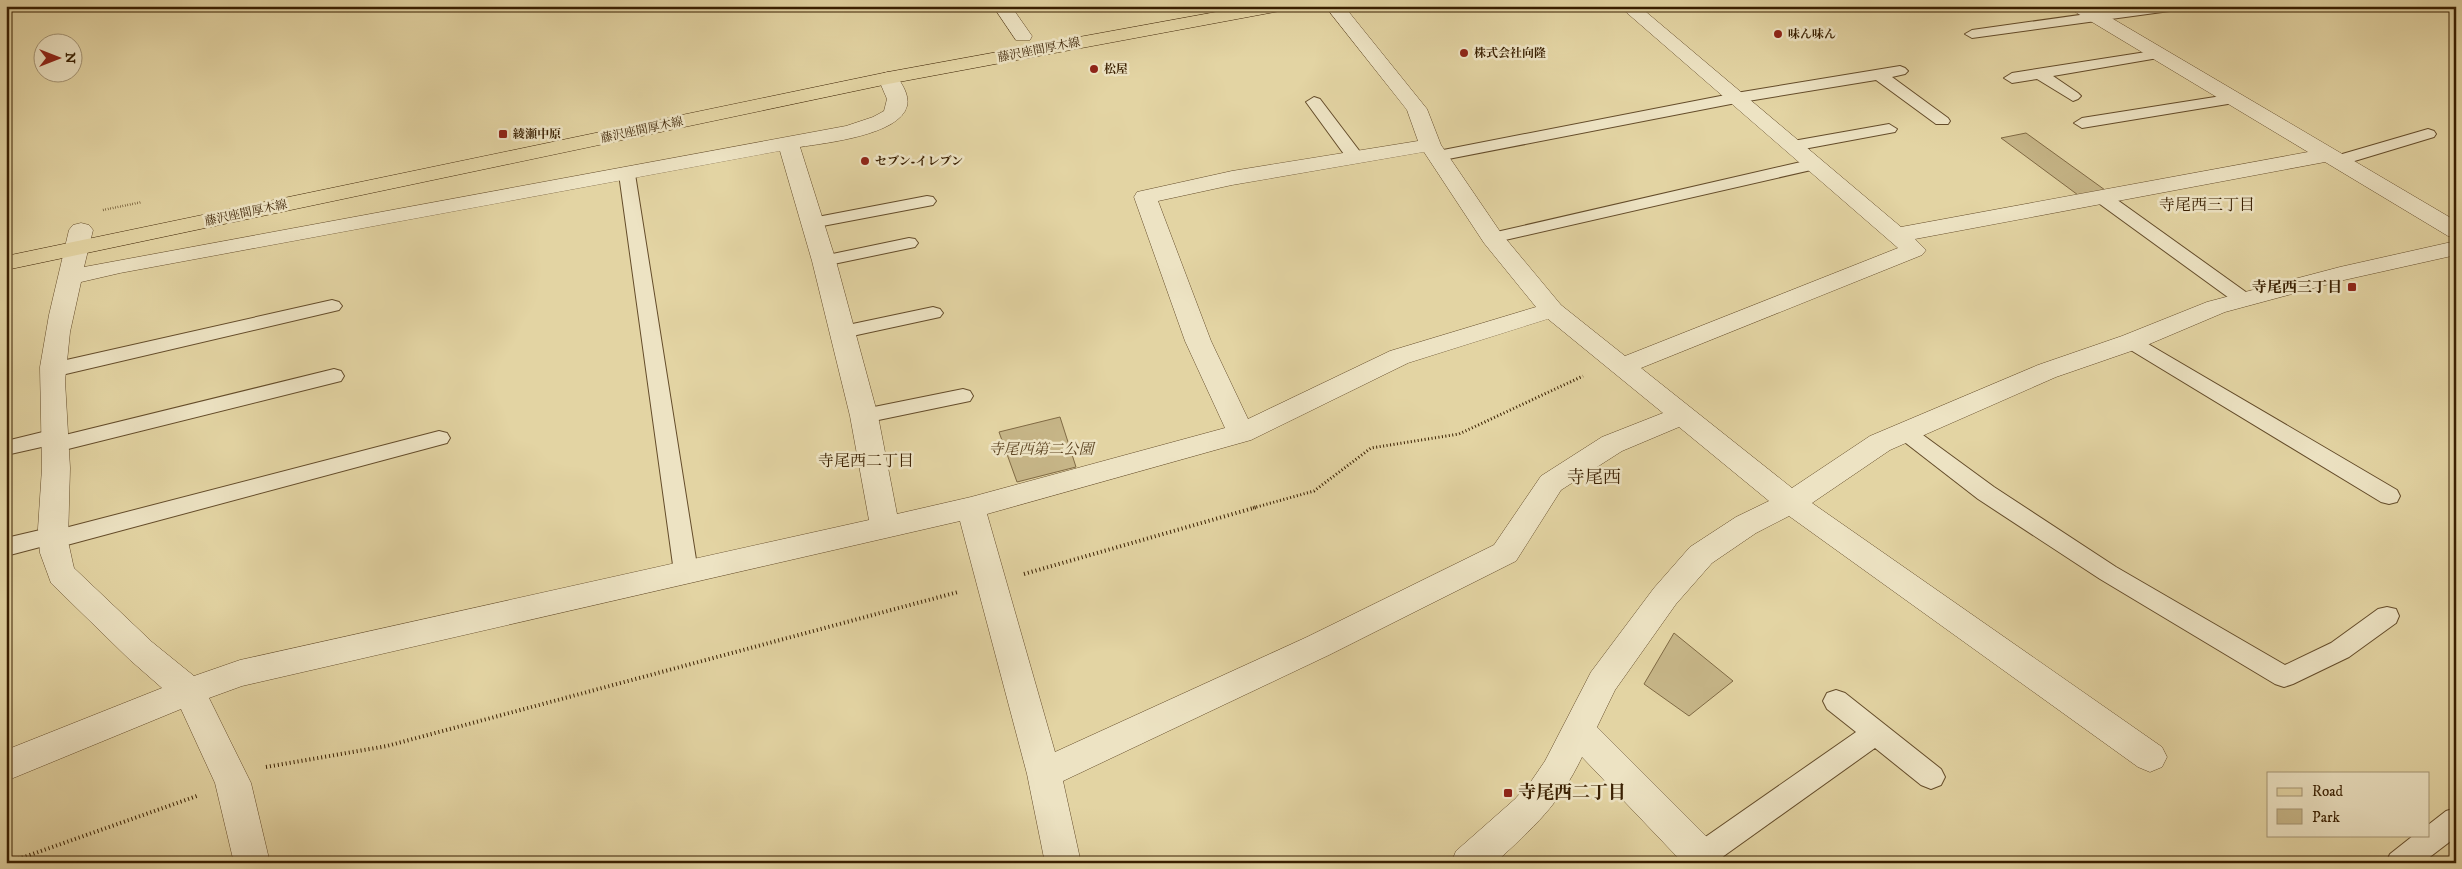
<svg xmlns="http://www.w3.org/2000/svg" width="2462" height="869" font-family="'IM FELL DW Pica','Noto Serif JP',serif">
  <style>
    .green { fill: #c6b587; stroke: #806a44 }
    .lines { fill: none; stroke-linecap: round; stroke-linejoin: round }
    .lane-casing { stroke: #644c2a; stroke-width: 2 }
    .street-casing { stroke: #644c2a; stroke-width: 1 }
    .primary-casing { stroke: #391f01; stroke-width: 1 }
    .path-far2 { stroke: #391f01; stroke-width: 2.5; stroke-dasharray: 0.5 2; stroke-linecap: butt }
    .path-far1 { stroke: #391f01; stroke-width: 3; stroke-dasharray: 1 2.5; stroke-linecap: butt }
    .path { stroke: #391f01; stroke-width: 4; stroke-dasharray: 1 3; stroke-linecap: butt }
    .lane { fill: #ede3c3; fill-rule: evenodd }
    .street { fill: #ede3c3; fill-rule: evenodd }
    .primary { fill: #e3d4a3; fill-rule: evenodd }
    .poi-dot { fill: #8f2418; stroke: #ede3c3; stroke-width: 2 }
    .labels { text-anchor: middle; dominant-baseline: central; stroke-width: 5; stroke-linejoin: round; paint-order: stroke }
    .far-poi-label { font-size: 12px; font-weight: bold; fill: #391f01; stroke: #ede3c3; text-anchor: start }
    .far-street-label { font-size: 12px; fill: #391f01; stroke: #ede3c3 }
    .poi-label { font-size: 15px; font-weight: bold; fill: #391f01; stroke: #ede3c3; text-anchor: end }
    .park-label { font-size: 15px; font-style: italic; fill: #5c4422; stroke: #ede3c3 }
    .neighbourhood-label { font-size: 16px; fill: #391f01; stroke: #ede3c3 }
    .quarter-label { font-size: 18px; fill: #391f01; stroke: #ede3c3 }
    .near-poi-label { font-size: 18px; font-weight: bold; fill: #391f01; stroke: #ede3c3; text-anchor: start }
  </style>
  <rect width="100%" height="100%" fill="#e3d4a3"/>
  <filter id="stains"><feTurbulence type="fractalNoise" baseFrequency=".004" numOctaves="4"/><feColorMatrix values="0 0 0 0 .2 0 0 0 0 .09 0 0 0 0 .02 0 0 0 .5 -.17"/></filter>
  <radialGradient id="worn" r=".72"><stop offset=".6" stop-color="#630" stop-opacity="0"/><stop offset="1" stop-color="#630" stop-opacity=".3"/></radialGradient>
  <path class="green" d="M2026 133 2105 190 2078 195 2001 138Z
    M1060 417 1076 467 1017 482 999 432Z
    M1674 633 1733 681 1689 716 1644 684Z"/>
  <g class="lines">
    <g class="lane-casing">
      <path id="lane" d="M2144 6H2184L2177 10 1972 38 1965 34 1972 30Z
        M2159 50 2164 51 2166 54 2164 57 2053 76 2078 93 2081 96 2078 99 2073 101 2037 79 2012 83 2004 78 2012 73Z
        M1900 66 1905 68 1908 71 1905 74 1892 77 1948 118 1950 121 1948 124H1936L1876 80 1736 103 1438 161 1432 160 1430 156 1432 152 1438 151 1736 93Z
        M2234 94 2240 96 2242 99 2240 102 2082 128 2074 123 2082 118Z
        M1314 97 1320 99 1361 153 1363 157 1361 161H1349L1306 102Z
        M1889 124 1897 129 1895 132 1793 151 1787 149 1785 146 1787 143 1793 141Z
        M2428 129 2434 131 2436 134 2434 137 2338 166 2332 165 2330 161 2332 157Z
        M1814 159 1820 160 1822 164 1820 168 1492 243 1486 242 1483 238 1486 234 1492 233Z
        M627 169 633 170 635 174 698 572 694 578 686 581 678 578 674 572 619 174 621 170Z
        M2103 193 2109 194 2250 295 2252 299 2250 303H2236L2097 202 2094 198 2097 194Z
        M927 196 933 197 936 201 933 205 812 228 806 227 803 223 806 219 812 218Z
        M909 238 915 239 918 243 915 247 824 266 818 265 815 261 818 257Z
        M332 300 339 302 342 306 339 310 53 377 46 375 43 370 46 365 53 363Z
        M933 307 940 309 943 313 940 317 843 338 836 336 833 332 836 328 843 326Z
        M2131 336 2138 338 2397 490 2400 496 2397 502 2389 504 2381 502 2124 346 2121 342 2124 338Z
        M334 369 341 371 344 376 341 381 56 452 48 450 46 446 6 455V441L55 429 63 431 65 435Z
        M963 389 970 391 973 396 970 401 864 423 857 421 854 416 857 411 864 409Z
        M1905 425 1912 427 1994 487 2116 567 2285 665 2331 643 2378 609 2387 607 2396 609 2399 616 2396 623 2349 657 2293 684 2284 687 2275 684 2100 579 1978 499 1898 437 1894 432 1898 427Z
        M439 431 447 433 450 438 447 443 52 549 44 546 6 556V538L53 527 61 529Z
        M1836 690 1845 693 1941 769 1945 777 1941 785 1931 789 1921 785 1875 748 1714 863H1690L1687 856 1691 847 1856 732 1827 709 1823 701 1827 693Z
        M2456 808V837L2422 863H2386L2390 854 2414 835H2428V825L2446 811Z"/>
    </g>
    <g class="street-casing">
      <path id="street" d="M993 6H1011L1032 36 1030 40H1016Z
        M1325 6H1344L1427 109 1441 145 1501 233 1561 305 1625 356 1898 248 1619 6H1639L1901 227 2308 152 2072 10 2069 6H2091L2456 221V238L2448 236 2325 162 1915 239 1926 250 1922 255 1641 368 1792 488 1870 436 2038 365 2122 336 2207 302 2340 267 2456 241V255L2344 280 2225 312 2140 348 2056 377 1890 450 1812 503 2162 747 2167 757 2162 767 2150 772 2138 767 1789 516 1756 533 1712 563 1676 604 1615 690 1597 727 1721 851 1726 863H1683L1582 757C1559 805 1534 827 1495 863H1451L1456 851 1515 799 1532 780 1545 761 1591 672 1654 588 1690 547 1736 517 1769 501 1679 427 1622 451 1561 490 1516 561 1329 655 1063 781 1081 863H1045L1027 774 960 521 242 686 209 698 251 783 270 863H234L215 783 181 709 6 781V750L162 688 130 660 51 583 40 553 38 529 42 468 40 367 49 315 69 230 73 225 81 223 89 225 93 230 84 267 846 126 873 117 884 111 887 99 878 78 881 74 888 72 895 74C901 82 910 95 907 106 900 135 826 143 800 147L836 261 878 416 897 514 971 497 1225 428 1185 341 1134 197 1137 192 1232 171 1418 141 1407 110ZM780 151 812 261 850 416 869 520 240 660 194 676 152 642 74 568 73 564 68 541 70 468 65 381 70 332 81 282 120 273ZM1424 152 1484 243 1536 307 1390 351 1248 419 1211 341 1158 201 1232 185ZM1548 319 1663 413 1602 437 1541 476 1494 545 1307 637 1055 752 987 514 1251 440 1408 363Z"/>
    </g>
    <g class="primary-casing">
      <path id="primary" d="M1249 6H1289L1286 10 1280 11 888 84 6 270V256L888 72Z"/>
    </g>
    <path class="path-far2" d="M103 210 142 202"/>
    <path class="path-far1" d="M1253 508 1314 491 1371 448 1459 434 1583 376"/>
    <path class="path" d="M1024 574 1257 507
      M266 767 387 746 958 592
      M7 863 197 796"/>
    <use href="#lane" class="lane"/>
    <use href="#street" class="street"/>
    <use href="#primary" class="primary"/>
  </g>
  <g class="poi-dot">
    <circle cx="1778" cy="34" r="5"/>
    <circle cx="1464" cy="53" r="5"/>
    <circle cx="1094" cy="69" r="5"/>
    <rect x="498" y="129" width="10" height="10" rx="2.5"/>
    <circle cx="865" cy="161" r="5"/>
    <rect x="2347" y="282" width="10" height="10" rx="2.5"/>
    <rect x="1503" y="788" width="10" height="10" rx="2.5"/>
  </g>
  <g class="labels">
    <g class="far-poi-label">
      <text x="1788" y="34">味ん味ん</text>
      <text x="1474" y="53">株式会社向隆</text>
      <text x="1104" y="69">松屋</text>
      <text x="513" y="134">綾瀬中原</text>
      <text x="875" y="161">セブン-イレブン</text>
    </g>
    <g class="far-street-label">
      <text transform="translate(1039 50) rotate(-11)">藤沢座間厚木線</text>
      <text transform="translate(642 130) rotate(-12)">藤沢座間厚木線</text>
      <text transform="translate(246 213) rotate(-12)">藤沢座間厚木線</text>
    </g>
    <g class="poi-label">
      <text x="2342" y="287">寺尾西三丁目</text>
    </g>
    <g class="park-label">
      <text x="1041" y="449">寺尾西第二公園</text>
    </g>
    <g class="neighbourhood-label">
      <text x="2207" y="205">寺尾西三丁目</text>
      <text x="866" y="461">寺尾西二丁目</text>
    </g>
    <g class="quarter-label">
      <text x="1594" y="478">寺尾西</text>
    </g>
    <g class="near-poi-label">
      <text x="1518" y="793">寺尾西二丁目</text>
    </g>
  </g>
  <rect width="2462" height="869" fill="none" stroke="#e3d4a3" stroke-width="25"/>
  <rect x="8" y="8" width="2447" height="854" fill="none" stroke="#391f01" stroke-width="2.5"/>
  <rect x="12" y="12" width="2437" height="844" fill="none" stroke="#391f01"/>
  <rect x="2267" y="772" width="162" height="65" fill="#ede3c3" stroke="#a59575"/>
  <rect x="2277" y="788" width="25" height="8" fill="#e3d4a3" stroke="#a59575"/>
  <text x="2312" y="796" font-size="15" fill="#391f01">Road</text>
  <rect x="2277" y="809" width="25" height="15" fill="#c6b587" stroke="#a59575"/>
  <text x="2312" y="822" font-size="15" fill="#391f01">Park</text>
  <g transform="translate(58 58) rotate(90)"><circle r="24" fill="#ede3c3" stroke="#a59575"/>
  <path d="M0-4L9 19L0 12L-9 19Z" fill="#8f2418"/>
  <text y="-8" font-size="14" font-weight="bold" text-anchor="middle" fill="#391f01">N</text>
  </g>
  <rect width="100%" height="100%" filter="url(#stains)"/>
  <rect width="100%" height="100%" fill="url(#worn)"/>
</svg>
